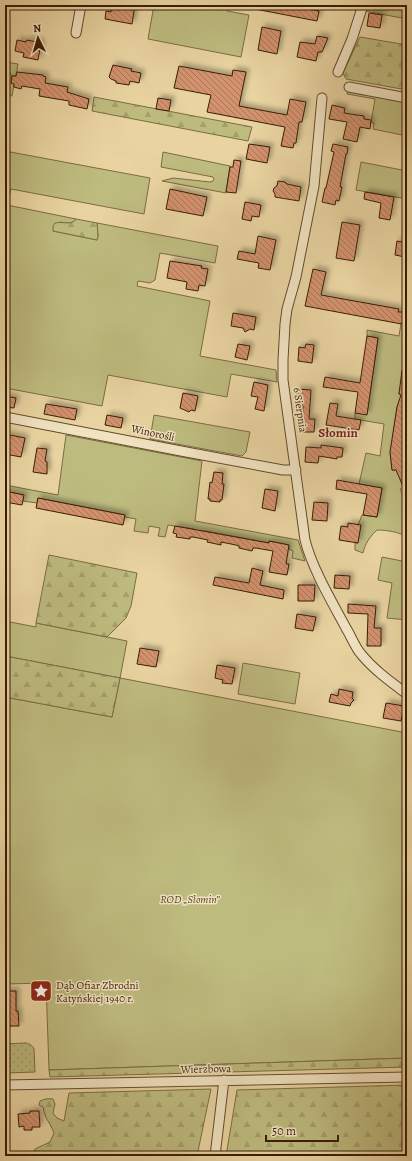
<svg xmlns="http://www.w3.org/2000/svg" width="412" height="1161" font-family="Alegreya,serif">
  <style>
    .green { fill: #bebb7f; stroke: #7c6c42 }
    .forest { fill: url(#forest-firs); stroke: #7c6c42 }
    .park { fill: url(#park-dots); stroke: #7c6c42 }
    .building { fill: url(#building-back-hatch); stroke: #391d05; filter: url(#shadow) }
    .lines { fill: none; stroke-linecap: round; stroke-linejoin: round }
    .street-casing { stroke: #654b2c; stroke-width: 11 }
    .street { stroke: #f1e3c2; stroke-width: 9 }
    .labels { text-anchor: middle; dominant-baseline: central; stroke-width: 3; stroke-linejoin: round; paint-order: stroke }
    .street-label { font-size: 11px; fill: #391d05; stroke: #f1e3c2 }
    .park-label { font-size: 11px; font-style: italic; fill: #5a4424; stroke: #f1e3c2 }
    .poi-label { font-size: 11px; fill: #391d05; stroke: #f1e3c2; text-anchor: start }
    .quarter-label { font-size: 13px; font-weight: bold; fill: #7a1f14; stroke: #f1e3c2 }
  </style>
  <defs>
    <pattern id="forest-firs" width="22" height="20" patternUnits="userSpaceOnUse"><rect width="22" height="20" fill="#bebb7f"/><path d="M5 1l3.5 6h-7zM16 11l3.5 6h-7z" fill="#a4a06c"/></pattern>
    <pattern id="park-dots" width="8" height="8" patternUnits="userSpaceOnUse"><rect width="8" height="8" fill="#bebb7f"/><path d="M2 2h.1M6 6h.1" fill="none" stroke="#a4a06c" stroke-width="1.8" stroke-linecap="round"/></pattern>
    <pattern id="building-back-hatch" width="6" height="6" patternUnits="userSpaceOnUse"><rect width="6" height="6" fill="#d2926d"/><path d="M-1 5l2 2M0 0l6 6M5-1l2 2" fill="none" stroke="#ab7758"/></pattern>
    <filter id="shadow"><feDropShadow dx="3.5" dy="-3.5" stdDeviation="2" flood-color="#0004"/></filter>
  </defs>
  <rect width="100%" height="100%" fill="#e9d4a1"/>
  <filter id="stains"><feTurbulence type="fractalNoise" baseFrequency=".005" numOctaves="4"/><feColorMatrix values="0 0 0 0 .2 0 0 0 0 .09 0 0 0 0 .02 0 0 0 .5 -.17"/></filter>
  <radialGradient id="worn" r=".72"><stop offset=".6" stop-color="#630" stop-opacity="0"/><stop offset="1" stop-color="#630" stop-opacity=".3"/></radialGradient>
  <path class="green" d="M154 5H228L227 11 249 15 241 57 148 39Z
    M367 5H407V19L365 11Z
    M5 62 18 64 16 76H12L9 71 5 69Z
    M348 91 407 103V136L373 129 374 123 371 122 375 99 347 94Z
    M5 151 150 178 144 214 11 189 7 205 76 219C73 225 66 223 60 222L53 231 97 240 98 236 97 223 218 246 215 263 160 253 155 280 150 283 138 281 137 286 210 301 200 356 276 370 277 382 231 374 227 397 108 375 102 406 5 388Z
    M163 152 230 166 226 193 162 181 173 178 210 182 213 181 214 179 213 177 161 167Z
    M361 162 407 171V199L356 190Z
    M407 287V341L403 367H407V377H402L399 394 403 395 397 407 392 442 407 444V452H404V451L390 452 392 470 407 469V476L400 479 403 487 400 489 407 504V537C399 532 387 530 377 530 370 536 365 544 363 553L355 550V543H358V525L362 515 377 517 382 488 359 484 366 453 380 456 384 424 355 419V413L367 414 378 338 367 336V330L399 336Z
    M154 415 250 432 246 452 242 456 150 439Z
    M66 435 202 461 195 521 298 540 305 561 292 558 293 551 289 549V545L269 541V543L206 531H194V529L168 525 165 537 158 536 160 528 149 526 148 533 134 531 136 519 125 517V515L38 498 37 503 23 501V495L5 491V485L58 495Z
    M382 557 407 562V620L387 618 392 583 378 580Z
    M5 621 36 627V623L127 641 120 678 407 733V1058L49 1070 46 983 5 984V697L112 717 120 678 5 656Z
    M243 663 300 673 295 704 238 694Z"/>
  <path class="forest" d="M360 37 407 45V53H405L402 70 407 71V90L346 79 343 73Z
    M5 69 9 71 12 76 11 83 14 84 12 96 5 95Z
    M94 97 252 127 248 141 92 111Z
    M76 219 97 223 98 236 97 240 53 231V226L55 223C62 221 72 226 76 219Z
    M49 555 137 573 131 606 126 618 107 637 36 623Z
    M5 656 120 678 112 717 5 697Z
    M407 1058V1067L50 1077 49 1070Z
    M407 1085V1156H226L237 1090Z
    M211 1089 197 1156H46L33 1154 35 1149 50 1142 54 1133C50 1122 45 1120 43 1107L39 1105 40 1101C45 1099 48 1098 53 1099L55 1104 53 1113 57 1118 64 1121 69 1093Z"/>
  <path class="park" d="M26 1043C30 1044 32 1045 34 1049L35 1072 5 1073V1044Z"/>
  <path class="building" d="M112 5 126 7 127 5H135L132 24 105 19 106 11 111 12Z
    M255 5H284L319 11 317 21 255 9Z
    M369 13 382 15 380 28 367 26Z
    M262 27 281 31 277 54 258 50Z
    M317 36 328 38 322 52H318L316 61 297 57 300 42 315 44Z
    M17 40 26 42 27 40 41 43 38 60 23 57 24 53 15 51Z
    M113 65 132 69 131 71 141 73 139 83 130 81 129 85 116 83V81L111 79 109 77Z
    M179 66 232 76 233 70 246 72 239 106 287 115 290 99 306 102 302 122H299L296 143H294L293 148 281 146 285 127 207 112 211 95 174 88Z
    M17 72 43 75V76L46 77 45 83 68 87 67 92 89 99 87 109 69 105V101L39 96 40 89 22 86 21 89 14 87V84L11 83 12 76H16Z
    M158 98 171 100 169 111 156 109Z
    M332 105 345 108 344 113 364 116V119L371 120 370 129 360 127 357 142 343 139 347 122 329 119Z
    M249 144 270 147 267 163 246 159Z
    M333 144 348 147 347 154H346L340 187H342L339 201 336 200 335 205 322 202 325 188H326L334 152 331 151Z
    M234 160 241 161 236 193 226 192 230 167H233Z
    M278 181 285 182 287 184 301 187 299 201 275 197V194L273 191 274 188 277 186Z
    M170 189 207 197 203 216 166 209Z
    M365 192 394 197 390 220 379 218 381 203 364 199Z
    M245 202 261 205 259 217 252 216 251 221 242 219Z
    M342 222 360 225 354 261 336 258Z
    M258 236 276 240 270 270 258 268 259 263 237 259 239 251 255 254Z
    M397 241 407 243 405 257 395 255Z
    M170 261 202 266 201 268 208 269 205 286 199 285 198 291 186 289 187 282 167 278Z
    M313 269 326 272 321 295 399 309 398 312H407V325L305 306Z
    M233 313 256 317 254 330 250 329 245 332 243 328 231 326Z
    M367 336 378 338 367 415 355 413 358 392 323 387 325 377 360 383Z
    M238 344 250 346 247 360 235 357Z
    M306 344 314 345 312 363 298 361 299 347 305 348Z
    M402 370 407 371V427L403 452 407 489V492L406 493 396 470H392L390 452 397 407 401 395 399 394Z
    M254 382 268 385 264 411 255 409 258 397 251 396Z
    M297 389 311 390 309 419H315L314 432H302L303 406 296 405Z
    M183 393 198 396 195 411 191 410 189 412 180 408Z
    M5 396 16 398 14 408 5 407Z
    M330 403 338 404 336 416 361 420 359 430 326 425Z
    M46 404 77 409 75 420 44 414Z
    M107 415 123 418 121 428 105 425Z
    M5 434 25 438 21 457 5 454Z
    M321 445 343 448 342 457H337V459L319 456 318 463 305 462 306 447 321 448Z
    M37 448 47 449 45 461 47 462V474L33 472Z
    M214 472 223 473 222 484H224L222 500H220V502L210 501V499H208L210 482 212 483Z
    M337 480 382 488 377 517 363 515 367 494 336 489Z
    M265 489 278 491 275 511 262 508Z
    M5 491 24 495 22 505 5 502Z
    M38 498 125 515 123 525 36 508Z
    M314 502 328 503 327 521 312 520Z
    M348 523 361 525 358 543 339 540 341 526 348 527Z
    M175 526 269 543V541L289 545 286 564H289L287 575 269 572 273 551 256 548H253L252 551 239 548V546L236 545 221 542V545L207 542 208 540 193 537H190V539L176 537 177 534 173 533Z
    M252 568 263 571 260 585 284 590 283 599 213 585 215 577 249 583Z
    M335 575 350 576 349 589 334 588Z
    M298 585H315L314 601H298Z
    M348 604 376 606 374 628H381V646H367L368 614 348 613Z
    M297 614 316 617 313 631 295 628Z
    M140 648 159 651 156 667 137 664Z
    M217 665 235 668 232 684 222 683 223 680 215 678Z
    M339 689 353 692 352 698 354 700 351 703 350 706 329 702 331 694 338 696Z
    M386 703 404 706 401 721 383 718Z
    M5 991H16V1011H18L19 1026H5Z
    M30 1111H39L40 1127H32V1130H24V1126L19 1127 18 1114 30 1113Z"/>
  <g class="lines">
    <g class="street-casing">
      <path id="street" d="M76 33 81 5
        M338 72 352 39 363 5
        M349 87 407 98
        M322 98 314 186 296 277 287 309 285 324 283 360V380L305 540C312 568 332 602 346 628 351 636 355 647 361 654 374 670 391 682 407 694
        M5 417 181 451 283 470H296
        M5 1085 407 1077
        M215 1156 224 1080"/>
    </g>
    <use href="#street" class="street"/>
  </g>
  <defs>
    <g id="sight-square" transform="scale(1.15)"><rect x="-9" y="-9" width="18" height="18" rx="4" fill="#8f2418" stroke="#f1e3c2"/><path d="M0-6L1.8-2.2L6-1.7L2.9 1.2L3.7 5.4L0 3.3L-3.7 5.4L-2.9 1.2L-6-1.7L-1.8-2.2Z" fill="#fff"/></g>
  </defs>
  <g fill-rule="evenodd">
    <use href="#sight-square" x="41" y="991"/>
  </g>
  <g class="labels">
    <g class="street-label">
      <text transform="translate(300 410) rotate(82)">6 Sierpnia</text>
      <text transform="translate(153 433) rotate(12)">Winorośli</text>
      <text transform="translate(206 1069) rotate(-1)">Wierzbowa</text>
    </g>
    <g class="park-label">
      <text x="190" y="899">ROD „Słomin”</text>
    </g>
    <g class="poi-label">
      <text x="56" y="985">Dąb Ofiar Zbrodni<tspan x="56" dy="13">Katyńskiej 1940 r.</tspan></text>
    </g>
    <g class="quarter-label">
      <text x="338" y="432">Słomin</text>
    </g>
  </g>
  <rect width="412" height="1161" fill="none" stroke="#e9d4a1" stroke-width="20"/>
  <rect x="6" y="6" width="400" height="1149" fill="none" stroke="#391d05" stroke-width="2"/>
  <rect x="10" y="10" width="392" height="1141" fill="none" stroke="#391d05"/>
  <g transform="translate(38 38) rotate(355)" stroke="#f1e3c2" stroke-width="3" paint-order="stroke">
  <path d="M0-3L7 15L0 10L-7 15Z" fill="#391d05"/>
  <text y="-6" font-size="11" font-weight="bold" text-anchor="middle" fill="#391d05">N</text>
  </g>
  <path d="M266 1135v6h72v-6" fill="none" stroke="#391d05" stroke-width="2"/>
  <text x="272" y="1135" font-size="12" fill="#391d05" stroke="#f1e3c2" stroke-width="3" paint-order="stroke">50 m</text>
  <rect width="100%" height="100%" filter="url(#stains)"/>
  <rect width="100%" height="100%" fill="url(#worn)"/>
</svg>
